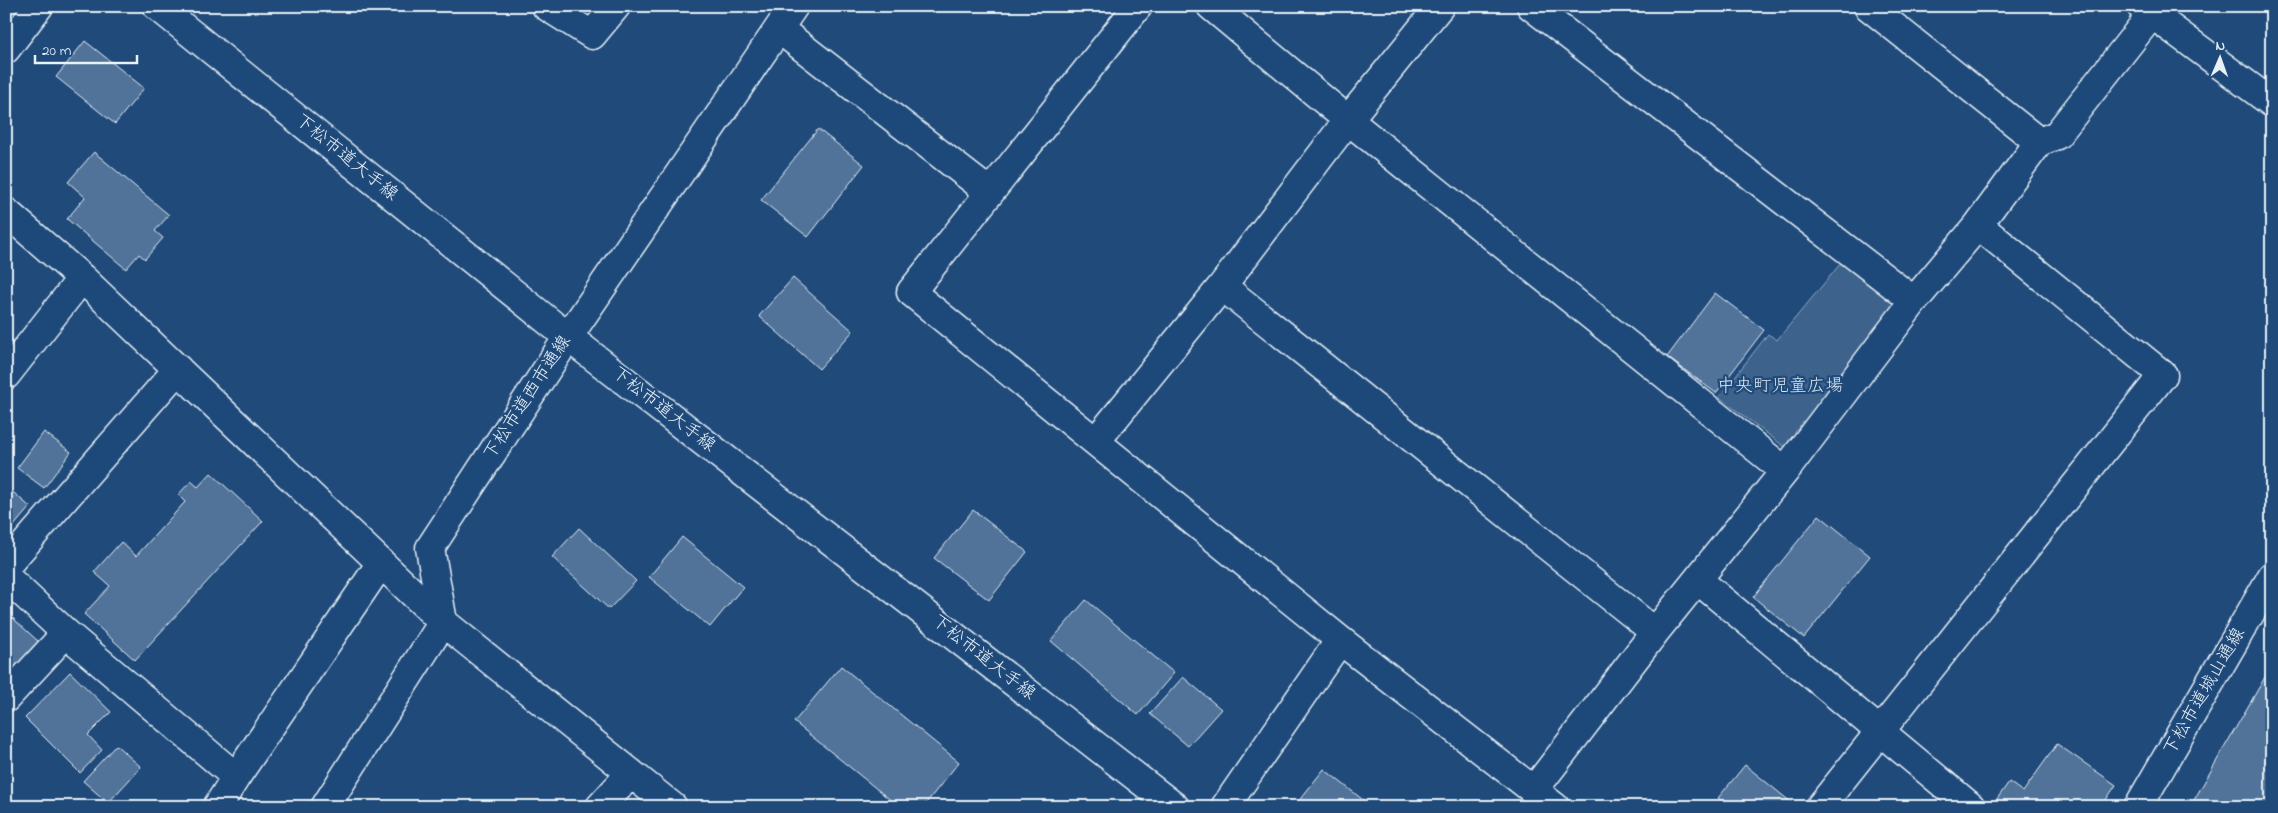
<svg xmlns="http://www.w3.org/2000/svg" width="2278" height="813" font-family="'Indie Flower','Klee One',sans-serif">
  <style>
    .green { fill: #3c628c; stroke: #92aac2 }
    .building { fill: #517399; stroke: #e8f1f8 }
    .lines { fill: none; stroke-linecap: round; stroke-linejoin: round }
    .minor-casing { stroke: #e8f1f8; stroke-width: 31 }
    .minor { stroke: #1f4a7a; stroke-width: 28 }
    .labels { text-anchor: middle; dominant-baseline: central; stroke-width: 4.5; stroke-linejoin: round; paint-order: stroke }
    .street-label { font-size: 18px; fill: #e8f1f8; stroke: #1f4a7a }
    .park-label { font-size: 18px; fill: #d7e3ed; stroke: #1f4a7a }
  </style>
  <rect width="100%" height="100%" fill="#1f4a7a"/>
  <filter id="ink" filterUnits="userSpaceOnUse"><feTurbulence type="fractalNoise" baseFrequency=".02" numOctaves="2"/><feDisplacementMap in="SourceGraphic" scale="10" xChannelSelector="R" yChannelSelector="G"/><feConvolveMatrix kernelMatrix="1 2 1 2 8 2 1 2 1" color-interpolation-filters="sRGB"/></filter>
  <g filter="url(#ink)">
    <path class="green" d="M1841 263 1895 304 1786 448 1719 397 1768 334 1777 340Z"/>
    <path class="building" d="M85 41 144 88 115 124 56 77Z
      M818 129 864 165 808 237 761 200Z
      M94 152 169 215 155 231 163 238 145 259 139 254 126 269 67 219 85 197 68 182Z
      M793 278 853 331 819 369 759 316Z
      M1715 293 1764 330 1716 393 1667 357Z
      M44 432 71 452 44 488 17 468Z
      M211 473 263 521 135 660 84 614 110 586 94 572 121 542 136 556 185 502 178 495 191 481 198 487Z
      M6 486 30 507 6 535Z
      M973 510 1027 552 989 600 934 558Z
      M1819 515 1870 556 1804 638 1753 597Z
      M579 528 636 581 609 609 552 557Z
      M682 537 743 587 710 627 649 577Z
      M1086 600 1174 673 1138 715 1051 641Z
      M6 612 39 642 6 679Z
      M2272 665V807H2190Z
      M841 666 959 762 923 807H899L794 722Z
      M70 672 111 712 88 735 102 750 80 773 25 718Z
      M1183 677 1221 709 1188 746 1150 714Z
      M2057 744 2116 785 2101 807 1992 806 2009 782 2023 792Z
      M116 745 141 767 108 803 83 781Z
      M1745 765 1797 807H1729L1718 798Z
      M1324 769 1372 807H1294Z"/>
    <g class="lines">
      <g class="minor-casing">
        <path id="minor" d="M157 6 568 337 1175 807
          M546 6 592 35 616 6
          M1138 6 911 292 1340 640 1555 807
          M1211 6 1348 120 1785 471
          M1531 6 1914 301
          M1868 6 2039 142
          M2141 6 2272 103
          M779 29 989 192
          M6 49 39 6
          M6 212 82 278 443 622 673 807
          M1222 286 1655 632
          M6 375 82 278
          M1096 441 1222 286 1348 120 1440 6
          M6 566 178 369
          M6 577 66 633 236 777 217 807
          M1698 580 1971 807
          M6 698 66 633
          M236 777 381 563
          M1534 790 1655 632 1785 471 1914 301 1978 225 2039 142 2057 135 2152 14
          M325 807 443 622 430 548 568 337 794 6
          M600 807 631 773
          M1225 807 1340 640
          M1820 807 2163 375 1978 225
          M2138 807 2272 576"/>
      </g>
      <use href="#minor" class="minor"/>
    </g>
  </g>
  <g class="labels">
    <g class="street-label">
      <text transform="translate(346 158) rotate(39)">下松市道大手線</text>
      <text transform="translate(528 398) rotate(-57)">下松市道西市通線</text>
      <text transform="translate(663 410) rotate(38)">下松市道大手線</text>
      <text transform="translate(983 658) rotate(38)">下松市道大手線</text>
      <text transform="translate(2205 692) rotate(-60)">下松市道城山通線</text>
    </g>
    <g class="park-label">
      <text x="1780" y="387">中央町児童広場</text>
    </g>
  </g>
  <rect width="2278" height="813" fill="none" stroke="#1f4a7a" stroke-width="25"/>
  <rect x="12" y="12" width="2253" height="788" fill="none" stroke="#e8f1f8" stroke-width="2" filter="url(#ink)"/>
  <g transform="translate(2220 58) rotate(2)" stroke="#1f4a7a" stroke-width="4" paint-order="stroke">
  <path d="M0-4L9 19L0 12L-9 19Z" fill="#e8f1f8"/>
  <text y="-8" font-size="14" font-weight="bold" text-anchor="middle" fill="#e8f1f8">N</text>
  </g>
  <path d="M35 55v8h102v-8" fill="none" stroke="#e8f1f8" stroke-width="2.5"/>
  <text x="42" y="55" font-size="15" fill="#e8f1f8" stroke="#1f4a7a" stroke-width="4" paint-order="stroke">20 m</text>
</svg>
